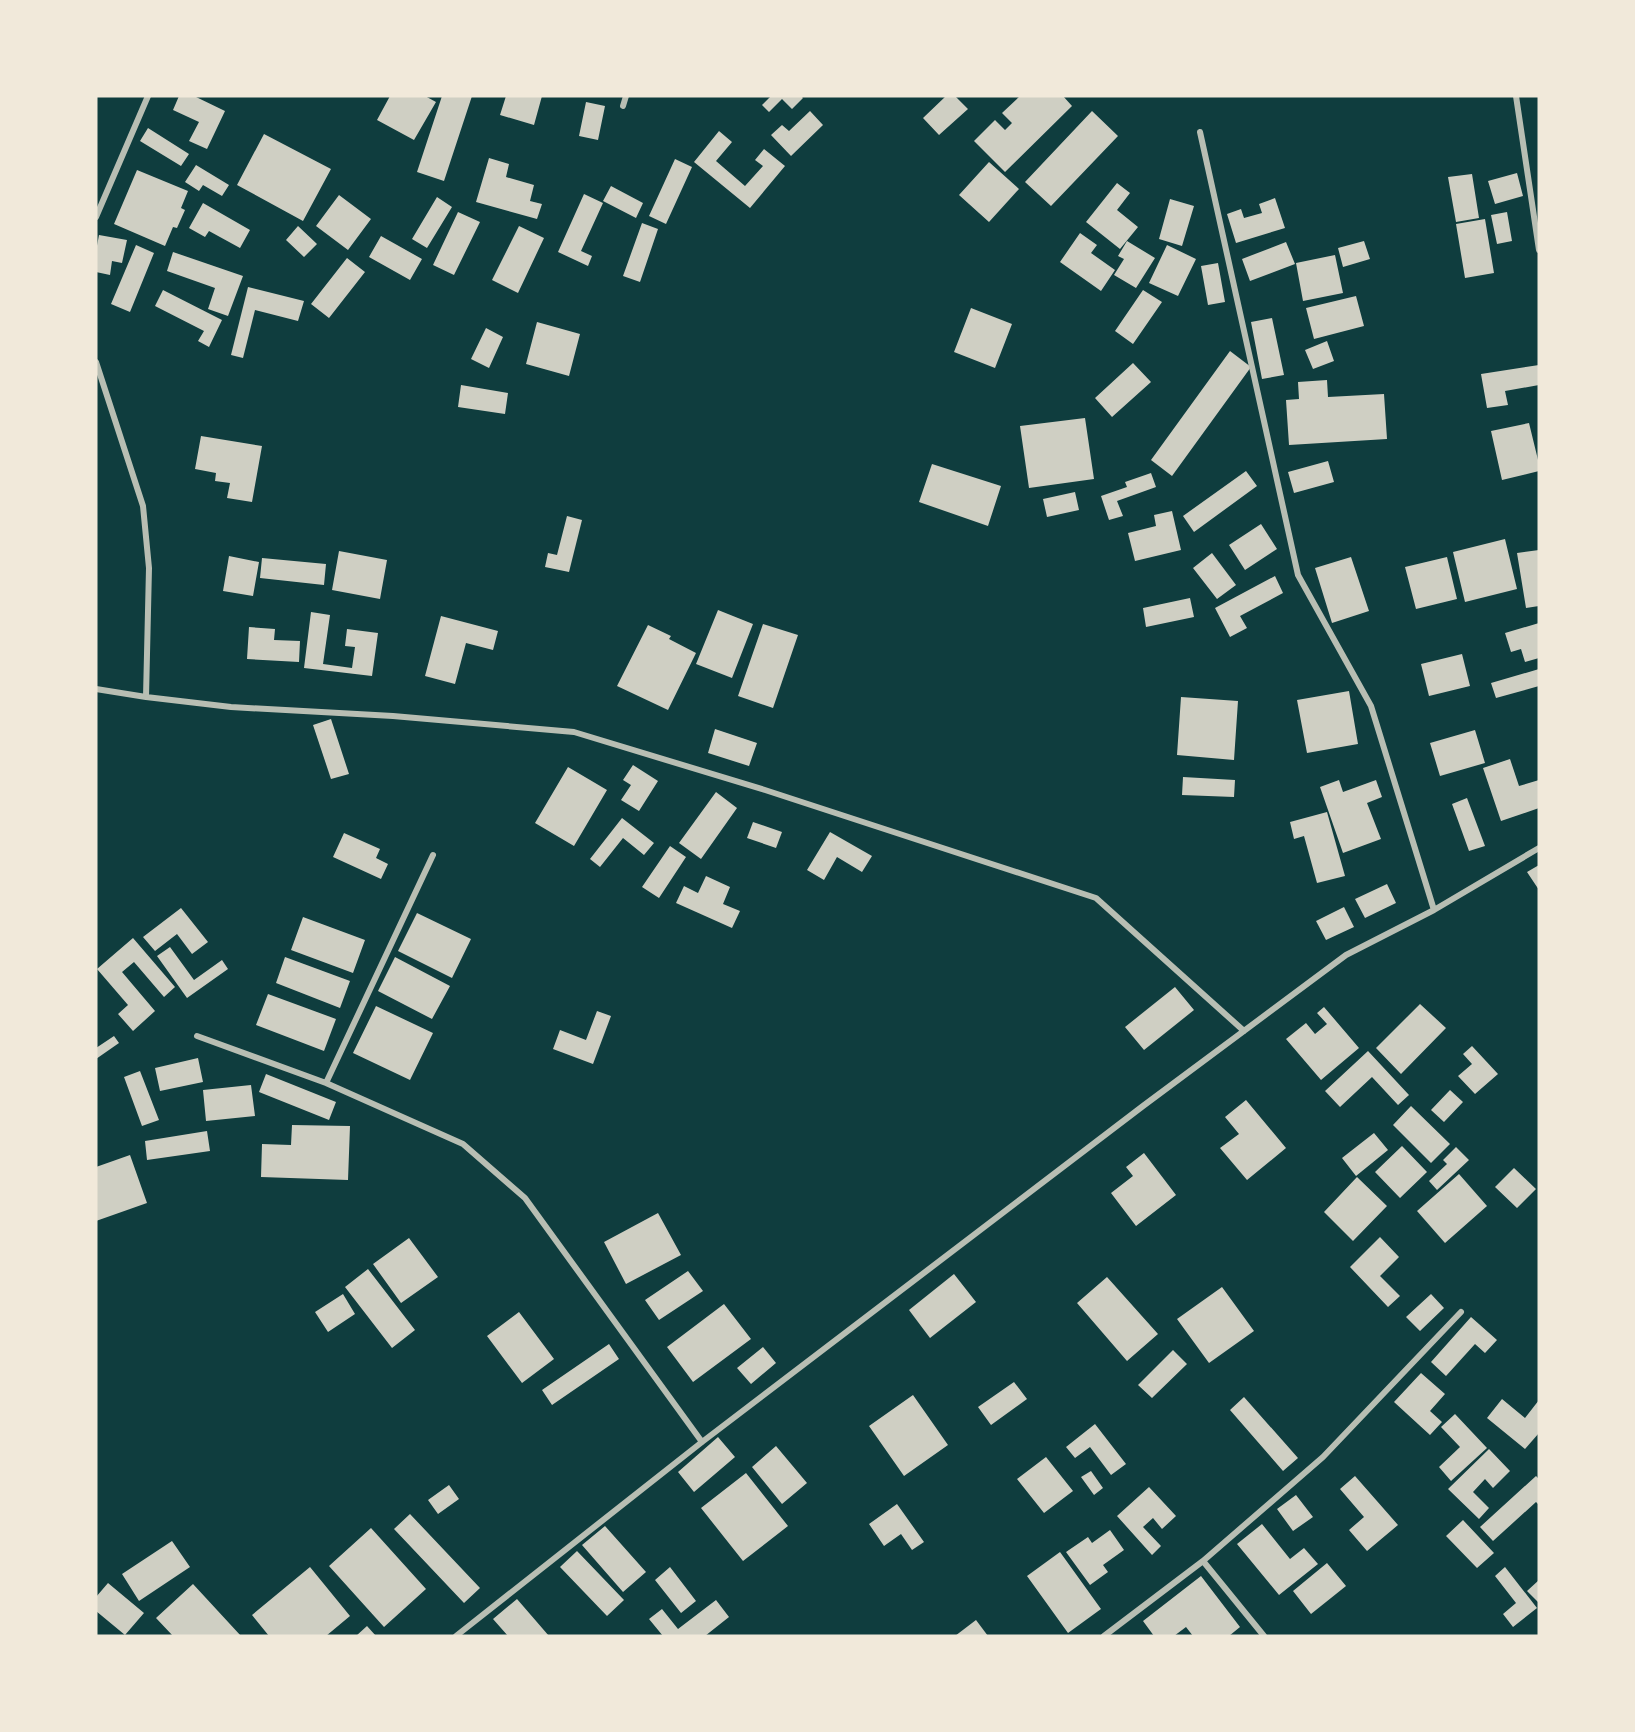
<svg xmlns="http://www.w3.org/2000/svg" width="1635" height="1732" font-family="'Times New Roman',serif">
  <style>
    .building { fill: #cfcfc3 }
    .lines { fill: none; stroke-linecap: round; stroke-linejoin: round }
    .minor { stroke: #b8beb3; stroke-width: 6 }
  </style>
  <rect width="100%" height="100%" fill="#0f3d3e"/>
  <path class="building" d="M179 96H194L225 111 207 149 189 141 199 122 173 110Z
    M390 96H425L436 102 414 140 377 120Z
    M442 96H472L444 181 417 172Z
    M506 96H542L534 125 500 115Z
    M771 96H801L803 98 792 109 782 99 769 112 762 105Z
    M946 96H955L968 109 939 135 923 118Z
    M1020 96H1063L1072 106 1005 172 974 141 995 120 1005 130 1012 123 1002 113Z
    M586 102 605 106 598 140 579 136Z
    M810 111 823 125 791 156 771 135 782 125 789 131Z
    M1092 111 1118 136 1051 206 1025 182Z
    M148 128 189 154 181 166 140 141Z
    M719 131 732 142 716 161 745 186 763 166 755 160 764 149 785 166 750 208 694 162Z
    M264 134 331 169 303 221 237 185Z
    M489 158 509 164 506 177 534 185 530 201 542 204 537 219 476 202Z
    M675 159 692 167 666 224 649 216Z
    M989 162 1019 189 989 222 959 195Z
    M196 165 229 185 222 196 203 185 199 191 185 182Z
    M137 170 188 191 181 208 185 210 177 228 173 227 165 246 114 224Z
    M1517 173 1523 196 1495 204 1488 181Z
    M1472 174 1479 218 1456 222 1448 177Z
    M1117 183 1130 193 1117 210 1138 227 1120 249 1086 222Z
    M611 186 643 203 636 218 603 201Z
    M584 194 603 203 581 251 592 256 588 266 558 252Z
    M339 195 371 219 348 250 316 226Z
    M437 197 452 207 427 248 412 239Z
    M1275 198 1285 228 1236 243 1227 214 1241 209 1244 218 1262 213 1259 204Z
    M1170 199 1194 206 1182 246 1159 239Z
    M203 203 250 230 240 248 209 231 205 237 189 228Z
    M458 212 480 222 454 275 433 265Z
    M1507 212 1512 241 1497 244 1491 215Z
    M1485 219 1494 273 1465 278 1456 224Z
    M642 223 658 229 640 282 623 276Z
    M298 226 317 244 304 257 286 240Z
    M519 226 544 238 518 293 492 280Z
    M1080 233 1097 245 1091 253 1115 270 1101 291 1060 262Z
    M99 235 127 240 122 263 112 261 110 275 96 272V251Z
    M381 236 422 259 410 280 369 257Z
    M1127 241 1155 258 1136 288 1114 275 1124 259 1118 256Z
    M1364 241 1370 259 1343 267 1338 248Z
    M1286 242 1295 264 1250 281 1242 259Z
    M136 245 154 253 130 312 111 304Z
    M1167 245 1196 259 1178 296 1149 283Z
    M173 252 243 276 228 316 208 309 215 288 167 271Z
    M1335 255 1343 293 1303 301 1296 263Z
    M347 258 365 272 329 318 311 304Z
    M1218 263 1225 302 1208 305 1201 266Z
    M248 287 304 301 298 321 255 310 243 358 231 355Z
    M163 290 222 320 209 347 198 341 204 331 155 306Z
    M1143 290 1162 302 1133 344 1115 331Z
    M1356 296 1364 326 1314 339 1306 308Z
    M971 308 1012 324 995 368 954 352Z
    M1272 318 1284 375 1262 379 1251 322Z
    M537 322 580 334 569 376 526 364Z
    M486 328 503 337 489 368 471 359Z
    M1327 341 1334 361 1313 369 1305 350Z
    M1230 351 1251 367 1172 476 1151 460Z
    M1133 363 1151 382 1112 417 1095 398Z
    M1539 365V385L1505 391 1508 405 1487 408 1481 374Z
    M1327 380 1328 397 1384 394 1387 439 1289 445 1286 400 1299 399 1298 382Z
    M461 385 508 393 505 414 458 407Z
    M1085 418 1094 479 1029 488 1020 426Z
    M1529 423 1539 464V471L1502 480 1491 431Z
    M201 436 262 446 252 502 227 498 230 483 215 481 216 473 195 469Z
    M1328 461 1334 482 1294 493 1288 472Z
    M932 464 1001 486 988 526 919 502Z
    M1246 471 1257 486 1194 532 1183 516Z
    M1151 473 1156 487 1117 501 1123 516 1109 520 1101 496 1127 487 1125 482Z
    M1075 492 1079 510 1047 517 1043 499Z
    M1172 511 1181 550 1135 561 1128 533 1156 526 1154 515Z
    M567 516 582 520 569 572 545 567 548 553 557 555Z
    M1261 524 1277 549 1245 570 1229 545Z
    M1505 539 1517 589 1465 602 1453 552Z
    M1539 550V606L1526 608 1517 553Z
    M339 551 387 560 380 599 332 590Z
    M1212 553 1236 585 1217 599 1193 568Z
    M229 556 259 562 253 596 223 591Z
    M1351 557 1369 611 1332 623 1315 568Z
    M1447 557 1457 599 1416 609 1405 567Z
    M262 558 326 564 324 585 260 578Z
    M1275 576 1283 593 1240 616 1247 628 1230 637 1215 608Z
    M1190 598 1194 617 1146 627 1143 608Z
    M718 610 753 624 732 678 696 664Z
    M311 612 330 615 323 664 352 668 355 647 345 646 347 629 378 633 372 676 304 668Z
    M441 616 498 631 493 650 466 643 455 684 425 676Z
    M1539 623V658L1525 662 1521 649 1511 652 1505 633Z
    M763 624 798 635 773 708 738 696Z
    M648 625 671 636 669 639 696 653 668 710 617 686Z
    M249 627 275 629 274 640 300 641 299 662 247 659Z
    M1462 654 1470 686 1429 696 1421 664Z
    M1539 669V686L1496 698 1491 683Z
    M1349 691 1358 744 1307 753 1297 700Z
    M1181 697 1238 701 1234 760 1177 755Z
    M331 719 349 774 331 779 313 725Z
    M715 729 757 743 749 766 708 753Z
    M1475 730 1485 763 1440 776 1430 743Z
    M1510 759 1519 786 1539 780V808L1501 821 1483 768Z
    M633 765 658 781 639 811 621 800 631 785 623 780Z
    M568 767 607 790 574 846 535 823Z
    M1183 777 1235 780 1234 797 1182 795Z
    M1339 780 1343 792 1376 780 1382 797 1367 803 1381 839 1343 853 1320 787Z
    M716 792 737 808 701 859 679 843Z
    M1467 798 1485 846 1469 851 1452 804Z
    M1327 812 1345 876 1317 883 1304 836 1294 839 1290 822Z
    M622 818 654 843 644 855 623 838 600 867 590 859Z
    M753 822 782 832 776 848 747 838Z
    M830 832 872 856 862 872 837 857 824 880 807 870Z
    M344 833 380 849 376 858 388 864 381 879 333 857Z
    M670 846 686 857 659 898 642 887Z
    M1539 865V890L1527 872Z
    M706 876 730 887 723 904 740 911 732 928 676 903 684 886 698 893Z
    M1387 884 1396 903 1365 918 1355 899Z
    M1344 907 1354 927 1326 940 1316 921Z
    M181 908 208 942 192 954 177 934 155 951 143 937Z
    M417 913 471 939 452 978 398 951Z
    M303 917 365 940 353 973 291 950Z
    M133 938 175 987 164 997 134 962 122 972 155 1011 133 1031 118 1014 128 1005 97 969Z
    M170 947 194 980 222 960 228 969 187 998 157 956Z
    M285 957 350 981 340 1008 276 983Z
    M395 957 450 986 432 1019 378 991Z
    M1175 987 1194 1010 1144 1050 1125 1027Z
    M268 994 336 1019 324 1051 256 1025Z
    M1420 1004 1446 1028 1401 1074 1376 1048Z
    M376 1006 433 1033 410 1080 353 1053Z
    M1324 1007 1359 1048 1321 1080 1286 1039 1306 1023 1315 1034 1327 1024 1317 1013Z
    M597 1011 611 1016 593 1064 553 1049 560 1030 586 1040Z
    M114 1036 119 1043 96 1059V1048Z
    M1472 1046 1498 1074 1475 1094 1458 1076 1472 1064 1463 1054Z
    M1368 1051 1409 1095 1398 1105 1372 1077 1340 1107 1325 1091Z
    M198 1058 203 1082 160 1091 155 1068Z
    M140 1071 159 1120 142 1126 124 1077Z
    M266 1074 336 1102 329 1120 259 1092Z
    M251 1085 255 1116 206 1121 203 1090Z
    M1450 1090 1463 1102 1444 1122 1431 1110Z
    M1246 1100 1286 1148 1247 1180 1220 1148 1239 1134 1225 1117Z
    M1411 1106 1450 1144 1431 1163 1393 1125Z
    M292 1125 350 1126 348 1180 261 1177 262 1144 291 1145Z
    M207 1131 210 1151 147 1160 145 1141Z
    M1374 1133 1388 1150 1356 1176 1342 1158Z
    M1402 1146 1427 1172 1400 1198 1375 1172Z
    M1456 1147 1469 1160 1437 1190 1429 1181 1447 1164 1443 1160Z
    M1144 1153 1176 1195 1136 1226 1111 1193 1133 1176 1126 1167Z
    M130 1155 147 1203 96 1221V1167Z
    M1514 1168 1536 1189 1517 1208 1495 1187Z
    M1459 1174 1487 1206 1445 1243 1417 1211Z
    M1357 1177 1387 1206 1353 1241 1324 1212Z
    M658 1213 681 1255 626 1284 604 1242Z
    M1380 1237 1399 1257 1380 1276 1400 1296 1388 1307 1350 1267Z
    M409 1238 438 1277 401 1303 373 1264Z
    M368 1269 415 1330 392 1348 345 1287Z
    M688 1271 703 1291 659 1320 645 1300Z
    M954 1274 976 1302 930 1338 909 1310Z
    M1107 1277 1158 1334 1127 1361 1077 1303Z
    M1222 1287 1254 1331 1209 1363 1177 1319Z
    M343 1294 355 1314 328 1332 315 1312Z
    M1431 1294 1444 1308 1420 1331 1406 1317Z
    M724 1304 751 1339 693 1382 667 1347Z
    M519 1312 554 1359 522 1383 487 1336Z
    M1471 1317 1497 1340 1485 1353 1475 1344 1446 1376 1431 1362Z
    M609 1344 619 1359 552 1405 542 1390Z
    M763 1347 776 1363 751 1384 737 1368Z
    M1173 1350 1187 1364 1152 1398 1138 1385Z
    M1421 1373 1445 1394 1430 1411 1442 1422 1430 1435 1394 1402Z
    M1014 1382 1027 1399 991 1425 978 1407Z
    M913 1395 948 1445 904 1476 869 1426Z
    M1244 1397 1298 1458 1283 1471 1230 1410Z
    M1502 1399 1525 1418 1539 1400V1433L1525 1449 1487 1418Z
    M1455 1414 1487 1448 1451 1481 1439 1467 1460 1447 1441 1427Z
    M1095 1424 1126 1464 1111 1475 1090 1447 1075 1458 1066 1447Z
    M718 1437 735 1457 694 1492 678 1472Z
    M776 1446 807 1483 782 1504 752 1467Z
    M1489 1449 1510 1471 1493 1488 1485 1479 1473 1492 1489 1508 1479 1519 1448 1489Z
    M1046 1457 1073 1491 1044 1513 1017 1479Z
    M1091 1471 1103 1488 1094 1495 1081 1477Z
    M746 1473 788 1526 743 1561 701 1508Z
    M1355 1476 1398 1525 1367 1551 1349 1530 1364 1517 1340 1489Z
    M1536 1476 1539 1479V1505L1536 1502 1493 1541 1480 1527Z
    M449 1485 459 1499 438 1514 428 1500Z
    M1149 1487 1176 1516 1162 1529 1153 1518 1143 1527 1161 1546 1152 1555 1117 1516Z
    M1296 1495 1313 1517 1293 1531 1277 1509Z
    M897 1504 924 1542 912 1550 901 1534 884 1546 869 1524Z
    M410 1514 480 1588 464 1603 394 1529Z
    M1463 1520 1494 1553 1477 1568 1446 1536Z
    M1262 1524 1290 1559 1304 1548 1318 1564 1279 1595 1237 1544Z
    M605 1526 646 1572 623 1592 582 1545Z
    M371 1528 426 1589 384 1627 329 1566Z
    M1110 1530 1124 1550 1103 1565 1108 1572 1090 1585 1066 1552 1088 1537 1092 1543Z
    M172 1541 190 1567 139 1601 122 1574Z
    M577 1551 624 1600 607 1616 560 1567Z
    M1060 1552 1101 1609 1068 1633 1027 1576Z
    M1327 1563 1346 1586 1311 1614 1293 1591Z
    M310 1567 350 1616 326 1636H269L252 1615Z
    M670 1567 696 1601 681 1613 655 1580Z
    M1505 1567 1537 1608 1513 1627 1503 1614 1516 1603 1495 1576Z
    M1201 1576 1240 1627 1229 1636H1193L1186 1627 1174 1636H1154L1143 1621Z
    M1539 1580V1603L1527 1591Z
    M108 1583 144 1613 125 1635 96 1611V1597Z
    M193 1584 241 1636H173L156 1618Z
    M517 1599 549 1636H508L493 1619Z
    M716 1600 729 1617 705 1636H663L649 1619 662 1609 678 1629Z
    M976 1620 988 1636H955Z
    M367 1626 376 1636H356Z"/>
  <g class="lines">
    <path class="minor" d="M1516 96 1539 250
      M623 106 626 96
      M1200 132 1298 575 1371 706 1434 910
      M96 217 148 96
      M96 362 143 506 149 568 146 697
      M96 689 146 697 231 707 393 716 574 732 765 790 1096 898 1244 1031
      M197 1036 326 1083 463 1144 525 1198 702 1442
      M326 1083 433 855
      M1203 1561 1264 1636
      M456 1636 702 1442 1143 1106 1346 955 1434 910 1539 848
      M1104 1636 1203 1561 1323 1457 1461 1312"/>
  </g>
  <rect width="1635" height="1732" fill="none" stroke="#f1e9da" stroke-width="195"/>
</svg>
